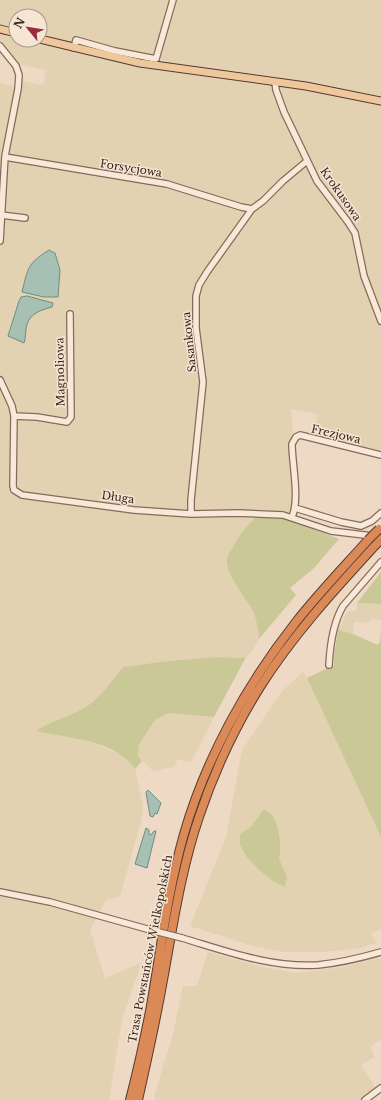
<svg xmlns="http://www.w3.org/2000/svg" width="381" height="1100" font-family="'Libre Baskerville',serif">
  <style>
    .farmland { fill: #e2d2b2; fill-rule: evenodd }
    .green { fill: #cbc898 }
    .water { fill: #a6c0b4; stroke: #6d8e80 }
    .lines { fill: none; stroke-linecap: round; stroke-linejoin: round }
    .minor-casing { stroke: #876a5b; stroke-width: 8 }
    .major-casing { stroke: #553a2f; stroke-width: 9 }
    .highway-casing { stroke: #553a2f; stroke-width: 10 }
    .minor { stroke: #f8e8d7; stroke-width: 5.5 }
    .major { stroke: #efc79d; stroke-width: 7 }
    .highway { stroke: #da8957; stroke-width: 8 }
    .minor-bridge-casing { stroke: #876a5b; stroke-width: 8; stroke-linecap: butt }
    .highway-bridge-casing { stroke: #553a2f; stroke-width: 10; stroke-linecap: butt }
    .minor-bridge { stroke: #f8e8d7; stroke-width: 5.5 }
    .highway-bridge { stroke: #da8957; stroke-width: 8 }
    .labels { text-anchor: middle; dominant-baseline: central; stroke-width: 3; stroke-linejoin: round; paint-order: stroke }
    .street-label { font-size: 11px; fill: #37261e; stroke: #f5e5d3 }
  </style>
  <rect width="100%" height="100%" fill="#edd9c4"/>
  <path class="farmland" d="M0 0H381V457L312 440 318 414 291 409 298 507 291 513 280 511 263 510 251 522 238 539 227 560 234 581 246 600 257 622 259 639 252 651 246 657 236 658 219 657 168 661 123 667 99 696 85 708 45 726 37 731 91 742 120 754 131 764 135 769 143 806 141 821 120 896 106 900 90 930 105 978 141 963 122 1020 109 1100H0V83L16 87 17 80 43 85 46 70 18 64 0 49ZM16 16H40V40H16Z
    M357 603 381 604V620L372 619 368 623 354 622 353 634 338 630 348 611H356Z
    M303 672 307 678 381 837V929L371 934 377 943 361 948 324 952H285L253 946 190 926 226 837 242 750 281 692Z
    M169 713 214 717 191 762 178 759 174 767 153 771 138 757 139 745 155 720Z
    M208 952 266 968 297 973 343 967 376 958 381 959V1039L370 1047 375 1057 361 1065 376 1088 361 1100H157L154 1097 173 1034 183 986H197Z"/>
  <path class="green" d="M257 516 284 518 339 539 314 568 290 588 296 595 259 639C258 629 257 620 253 612 247 599 224 572 227 559 228 554 232 549 234 545 240 534 248 524 257 516Z
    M381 572V604L357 603Z
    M338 630 353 634 378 645 380 642 381 630V837L307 678 334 665V656Z
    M219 657 236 658 246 657 214 717 169 713 155 720 139 745 138 756 142 761 135 769C114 739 69 739 36 731 51 721 68 717 84 708 100 699 111 681 123 667L168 661Z
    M264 809C267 811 270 813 272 815 279 824 282 848 279 859L287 877 285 887 273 881 258 869 246 856 240 845V834L251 827Z"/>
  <path class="water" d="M49 250 55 253 60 270 58 297H44L22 292C28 268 27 264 49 250Z
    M27 296 53 303 52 307C41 310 31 313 27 324 25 331 26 337 24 343L8 336 19 301 21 297Z
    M148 790 161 803 157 814 155 813 153 817 150 816 146 792Z
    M146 828 149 830V834L151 835 154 831H156L147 868 135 864Z"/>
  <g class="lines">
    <g class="minor-casing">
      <path id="minor" d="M0 46 16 66 19 75 18 89 5 156 0 241
        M74 48 76 40 115 51 156 59 173 0
        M275 82 276 90 284 112 317 181 348 222 355 233 364 276 381 321
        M5 157 167 184 241 207 252 209
        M1 215 25 218
        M0 380 12 406 14 416 13 486 14 490 22 495 134 510 191 514 238 513 283 515 331 531 373 536
        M14 416 37 417 67 422 71 417 70 314
        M295 508 341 522 361 526 372 521 381 513
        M191 514V500L203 382 196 328V296L199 285 207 272 252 209 263 201 283 181 307 161
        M292 517C300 499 292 464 292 444L296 437 300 435 381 455
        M329 665C330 646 333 623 343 606L381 562
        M0 892 50 902 147 929
        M182 938C226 951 271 968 318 965 339 963 360 958 381 952
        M365 1100 381 1088"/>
    </g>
    <g class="major-casing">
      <path id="major" d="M0 29 16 33
        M40 39 140 63 306 86 381 101"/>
    </g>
    <g class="highway-casing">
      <path id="highway" d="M130 1100C138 1069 145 1037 151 1006 161 948 168 890 184 834 206 758 247 684 296 622 318 594 344 567 368 540
        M138 1100C147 1060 156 1020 163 980 173 925 181 870 199 817 214 772 235 727 260 687 294 633 338 586 381 539"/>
    </g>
    <use href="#minor" class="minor"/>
    <use href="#major" class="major"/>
    <use href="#highway" class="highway"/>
    <g class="minor-bridge-casing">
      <path id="minor-bridge" d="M147 929 182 938"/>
    </g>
    <g class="highway-bridge-casing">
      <path id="highway-bridge" d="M368 540 379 529"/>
    </g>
    <use href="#minor-bridge" class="minor-bridge"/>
    <use href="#highway-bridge" class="highway-bridge"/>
  </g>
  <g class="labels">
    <g class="street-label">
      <text transform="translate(131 168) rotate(9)">Forsycjowa</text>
      <text transform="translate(341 194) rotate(55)">Krokusowa</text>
      <text transform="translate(189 342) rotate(-96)">Sasankowa</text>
      <text transform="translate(60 372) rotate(-91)">Magnoliowa</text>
      <text transform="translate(336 434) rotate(13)">Frezjowa</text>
      <text transform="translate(118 497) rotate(8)">Długa</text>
      <text transform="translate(150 949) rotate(-79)">Trasa Powstańców Wielkopolskich</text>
    </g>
  </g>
  <g transform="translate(28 28) rotate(300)"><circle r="19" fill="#f5e5d3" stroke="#a9998b"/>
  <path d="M0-3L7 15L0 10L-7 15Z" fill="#952c40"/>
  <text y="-6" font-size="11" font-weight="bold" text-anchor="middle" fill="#37261e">N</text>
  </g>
</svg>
